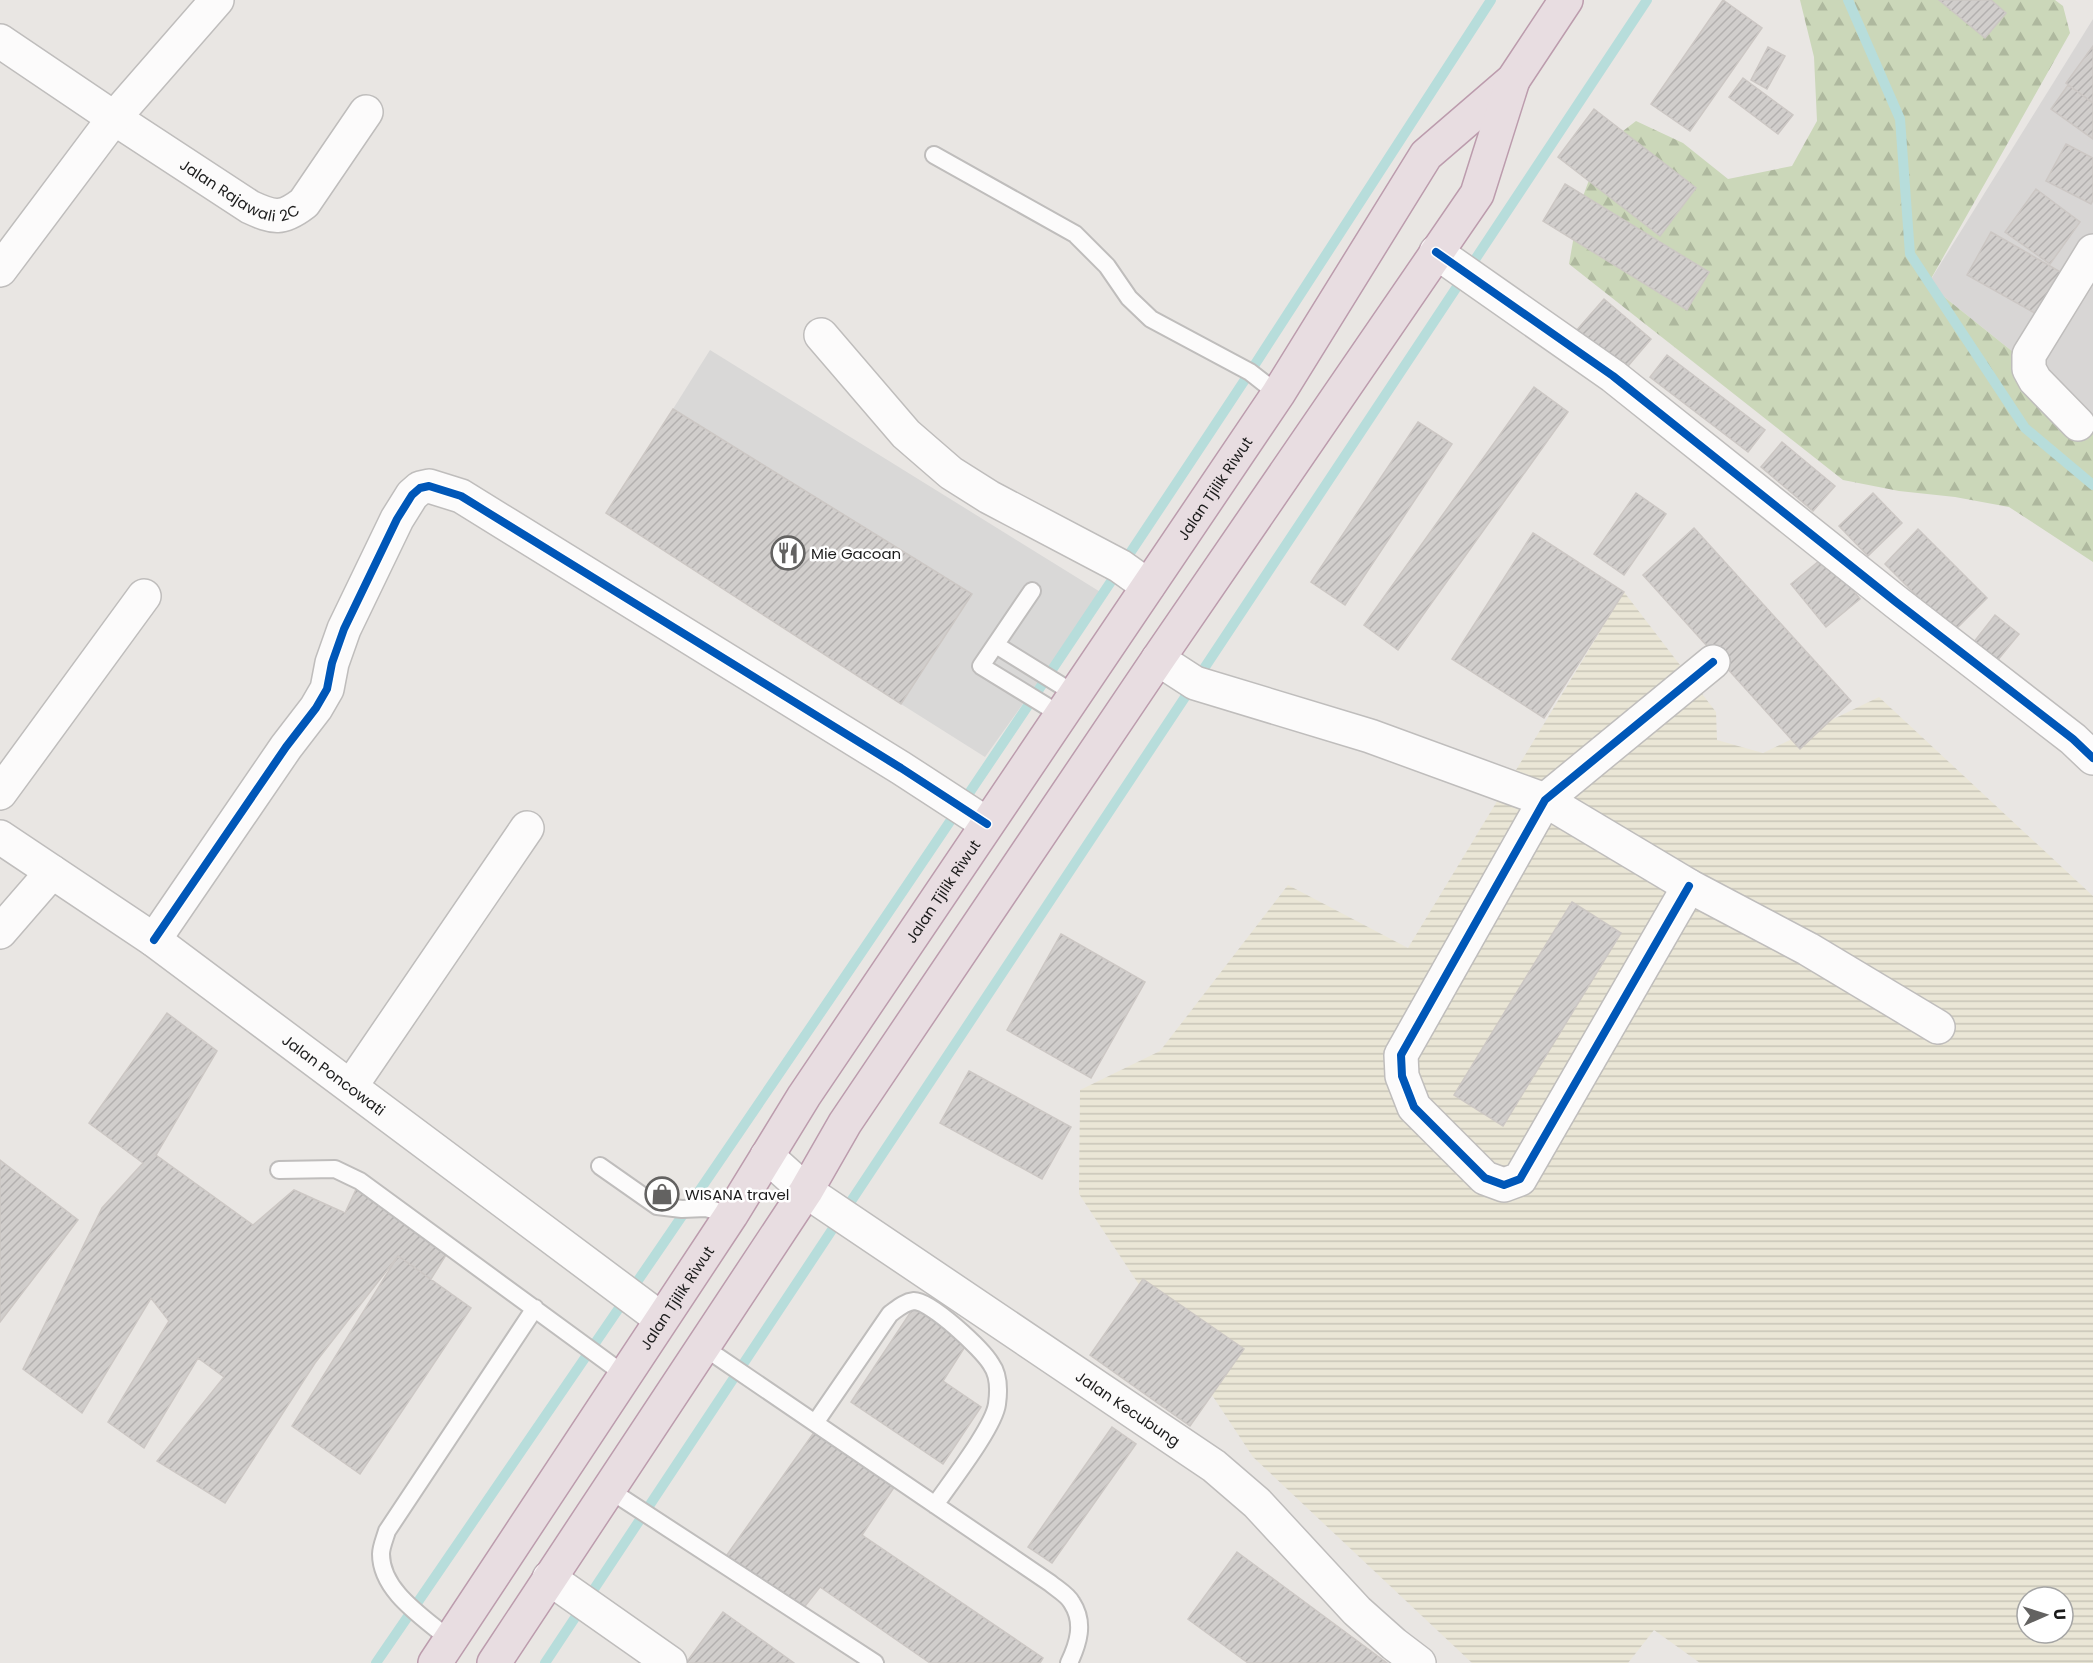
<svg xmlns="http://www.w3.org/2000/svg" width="2093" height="1663" font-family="Poppins,sans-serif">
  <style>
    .residential { fill: #d8d6d5 }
    .farmland { fill: url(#farmland-rules); fill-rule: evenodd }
    .forest { fill: url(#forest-firs) }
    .parking { fill: #d9d8d7 }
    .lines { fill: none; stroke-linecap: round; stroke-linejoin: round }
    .stream { stroke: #b7dddb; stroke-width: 10 }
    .building { fill: url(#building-hatch); stroke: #ccc7c4; stroke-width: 1.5 }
    .lane-casing { stroke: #bfbdbc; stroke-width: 20 }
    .street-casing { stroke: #bfbdbc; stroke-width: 36 }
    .highway-casing { stroke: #bc9cad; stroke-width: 36 }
    .lane { stroke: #fcfbfb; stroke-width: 16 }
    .street { stroke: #fcfbfb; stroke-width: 33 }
    .highway { stroke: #e8dde1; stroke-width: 33 }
    .cycleway-casing { stroke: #fff; stroke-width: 11 }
    .cycleway { stroke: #0057b8; stroke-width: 8 }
    .labels { text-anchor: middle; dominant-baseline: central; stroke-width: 5; stroke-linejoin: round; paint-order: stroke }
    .street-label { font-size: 15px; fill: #1b1b1b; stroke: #fff }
    .poi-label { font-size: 15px; fill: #1b1b1b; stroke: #fff; text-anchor: start }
  </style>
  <defs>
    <pattern id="farmland-rules" width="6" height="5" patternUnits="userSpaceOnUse" patternTransform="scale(1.5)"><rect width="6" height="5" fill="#eae6d6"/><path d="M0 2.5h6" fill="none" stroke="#c8c5b7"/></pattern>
    <pattern id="forest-firs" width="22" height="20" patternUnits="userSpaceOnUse" patternTransform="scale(1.5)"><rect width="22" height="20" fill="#cbd7b9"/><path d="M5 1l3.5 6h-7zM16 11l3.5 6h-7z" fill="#aeb89e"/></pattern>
    <pattern id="building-hatch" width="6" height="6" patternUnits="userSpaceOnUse" patternTransform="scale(1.5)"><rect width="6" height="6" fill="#d1cecc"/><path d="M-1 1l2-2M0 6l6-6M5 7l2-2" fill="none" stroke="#b3b0af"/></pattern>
  </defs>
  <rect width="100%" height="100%" fill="#e9e6e3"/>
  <path class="residential" d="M2093 19V416L1928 284Z"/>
  <path class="farmland" d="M1624 592 1716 712 1717 740 1763 753 1879 697 2093 896V1663H1700L1654 1630 1628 1663H1472L1253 1457 1079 1194 1080 1090 1160 1051 1288 885 1408 948ZM2027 1597H2063V1633H2027Z"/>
  <path class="forest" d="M1800 0H2055L2063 6 2070 33 1928 284 2093 416V562L2009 507 1955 497 1899 491 1843 480 1569 264 1579 207 1601 148 1636 121 1683 143 1728 179 1792 166 1817 121 1814 57Z"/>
  <path class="parking" d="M710 350 1102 593 985 757 901 704 972 594 673 409Z"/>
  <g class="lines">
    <path class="stream" d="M1848 0 1900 119 1910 254 2025 428 2093 485
      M376 1663C670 1234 964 806 1250 372 1331 248 1411 124 1491 0
      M545 1663 1647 0"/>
  </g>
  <path class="building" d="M1723 0 1762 28 1690 131 1651 104Z
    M1939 0H1991L2006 13 1985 38Z
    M2093 46V103L2066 83Z
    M1768 47 1785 56 1767 89 1751 80Z
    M1743 78 1793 115 1778 134 1729 97Z
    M2068 85 2093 103V139L2051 109Z
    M1594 109 1696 188 1660 236 1558 157Z
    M2066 144 2093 158V200L2091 204 2046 181Z
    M1565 184 1709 272 1687 310 1543 221Z
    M2036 189 2080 222 2050 264 2005 232Z
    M1991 232 2071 278 2047 320 1967 275Z
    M1604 299 1651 339 1623 372 1576 331Z
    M1667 355 1765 430 1748 452 1650 377Z
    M1534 387 1568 412 1398 650 1364 625Z
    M673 409 972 594 901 704 606 513Z
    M1418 422 1452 444 1345 605 1311 582Z
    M1782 442 1835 486 1813 511 1761 467Z
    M1636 493 1666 514 1624 575 1594 554Z
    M1873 493 1902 523 1868 556 1839 526Z
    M1694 528 1851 701 1800 749 1643 575Z
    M1918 529 1987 598 1953 632 1885 564Z
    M1533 533 1624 592 1544 718 1452 659Z
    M1825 556 1860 599 1826 627 1791 584Z
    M1995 615 2019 634 1997 661 1974 642Z
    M1572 902 1621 933 1503 1126 1454 1095Z
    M1061 934 1145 982 1091 1078 1007 1030Z
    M167 1013 217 1051 156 1155 253 1225 294 1190 345 1213 360 1181 451 1247 431 1279 398 1256 315 1363 225 1503 157 1461 224 1377 198 1358 144 1448 108 1422 169 1321 151 1298 82 1413 23 1369 102 1208 143 1163 89 1123Z
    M969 1071 1071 1127 1042 1179 940 1123Z
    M0 1160 78 1220 0 1322Z
    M398 1256 471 1308 360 1474 292 1426Z
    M1143 1279 1244 1349 1190 1426 1090 1355Z
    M914 1307 968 1342 943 1381 981 1407 943 1464 851 1402Z
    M1112 1427 1136 1444 1052 1563 1028 1547Z
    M815 1431 895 1486 862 1535 1043 1658 1040 1663H930L820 1587 802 1610 724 1559Z
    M1237 1552 1387 1663H1248L1188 1619Z
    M723 1612 794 1663H686Z"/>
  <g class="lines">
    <g class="lane-casing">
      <path id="lane" d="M934 155 1075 234 1107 266 1129 298 1151 319 1250 372 1278 394
        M1032 591 981 666 1061 715
        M996 645 1075 694
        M600 1166 657 1206 682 1209 706 1208 731 1215
        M279 1170 335 1169 360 1181 625 1375
        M702 1346 1050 1583C1057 1589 1068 1595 1072 1603 1085 1623 1078 1644 1069 1663
        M815 1423 890 1314C897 1309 904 1302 914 1301 931 1301 982 1349 991 1364 999 1375 999 1390 997 1404 994 1427 950 1483 935 1505
        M608 1489 875 1663
        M450 1640C425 1618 381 1592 381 1554 381 1547 385 1538 387 1531L535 1308"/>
    </g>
    <g class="street-casing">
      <g id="street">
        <path id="s1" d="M0 41 114 118 250 207C274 218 282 220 304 203L366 112"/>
        <path d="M1436 252 1613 376 1896 602 2073 739 2093 758"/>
        <path d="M0 270 114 118 217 0"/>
        <path d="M821 335 906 434 951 473 989 497 1120 566 1148 586"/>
        <path d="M2078 424 2035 380 2029 369V355L2093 251"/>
        <path d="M1158 659 1195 683 1370 736 1545 800 1689 886 1808 949 1938 1027"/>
        <path d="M0 793 144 596"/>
        <path id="s2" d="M0 837 154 940 661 1319"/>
        <path d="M1689 886 1520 1179 1504 1185 1485 1178 1414 1107 1402 1076 1401 1055 1545 800 1713 662"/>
        <path d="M0 932 52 872"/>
        <path d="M154 940 286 747 316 708 327 689 332 663 344 629 397 519 412 495 420 488 429 486 461 496 901 768 987 824"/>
        <path d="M351 1086 527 828"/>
        <path id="s3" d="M767 1156 806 1191 1214 1466 1257 1503 1357 1611 1394 1644 1419 1663"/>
        <path d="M549 1578 670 1663"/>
      </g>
    </g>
    <g class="highway-casing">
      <g id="highway">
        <path id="s4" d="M435 1663 731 1215 804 1096 1278 394 1426 155 1513 80 1566 0"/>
        <path d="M494 1663 806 1191 845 1123 1158 659 1477 194 1513 80"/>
      </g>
    </g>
    <use href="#lane" class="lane"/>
    <use href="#street" class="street"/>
    <use href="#highway" class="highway"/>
    <g class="cycleway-casing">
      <path id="cycleway" d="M1436 252 1613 376 1896 602 2073 739 2093 758
        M1689 886 1520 1179 1504 1185 1485 1178 1414 1107 1402 1076 1401 1055 1545 800 1713 662
        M154 940 286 747 316 708 327 689 332 663 344 629 397 519 412 495 420 488 429 486 461 496 901 768 987 824"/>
    </g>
    <use href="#cycleway" class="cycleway"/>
  </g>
  <defs>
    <g id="restaurant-ring" transform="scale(1.725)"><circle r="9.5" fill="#fff" stroke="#636261" stroke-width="1.5"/><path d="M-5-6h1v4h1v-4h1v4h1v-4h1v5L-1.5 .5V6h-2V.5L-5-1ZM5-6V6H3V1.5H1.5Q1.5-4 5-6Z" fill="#636261"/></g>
    <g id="shop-ring" transform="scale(1.725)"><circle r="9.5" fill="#fff" stroke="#636261" stroke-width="1.5"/><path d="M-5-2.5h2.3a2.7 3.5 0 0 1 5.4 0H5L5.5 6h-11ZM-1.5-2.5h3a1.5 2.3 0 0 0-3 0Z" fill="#636261"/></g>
  </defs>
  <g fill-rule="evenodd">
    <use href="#restaurant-ring" x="788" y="553"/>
    <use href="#shop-ring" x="662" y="1194"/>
  </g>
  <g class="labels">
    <g class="street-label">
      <text stroke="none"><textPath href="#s1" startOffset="285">Jalan Rajawali 2C</textPath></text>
      <text stroke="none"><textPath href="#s4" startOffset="1410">Jalan Tjilik Riwut</textPath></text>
      <text stroke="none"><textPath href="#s4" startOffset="924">Jalan Tjilik Riwut</textPath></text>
      <text stroke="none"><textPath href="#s2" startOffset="410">Jalan Poncowati</textPath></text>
      <text stroke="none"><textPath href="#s4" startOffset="438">Jalan Tjilik Riwut</textPath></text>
      <text stroke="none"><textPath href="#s3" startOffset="441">Jalan Kecubung</textPath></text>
    </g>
    <g class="poi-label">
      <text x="811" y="553">Mie Gacoan</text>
      <text x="685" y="1194">WISANA travel</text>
    </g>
  </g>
  <g transform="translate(2045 1615) rotate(87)"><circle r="28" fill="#ffffff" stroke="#a4a4a4" stroke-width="1.5"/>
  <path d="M0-4.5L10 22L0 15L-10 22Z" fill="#636261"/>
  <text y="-9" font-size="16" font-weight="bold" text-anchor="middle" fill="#1b1b1b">U</text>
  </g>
</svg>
